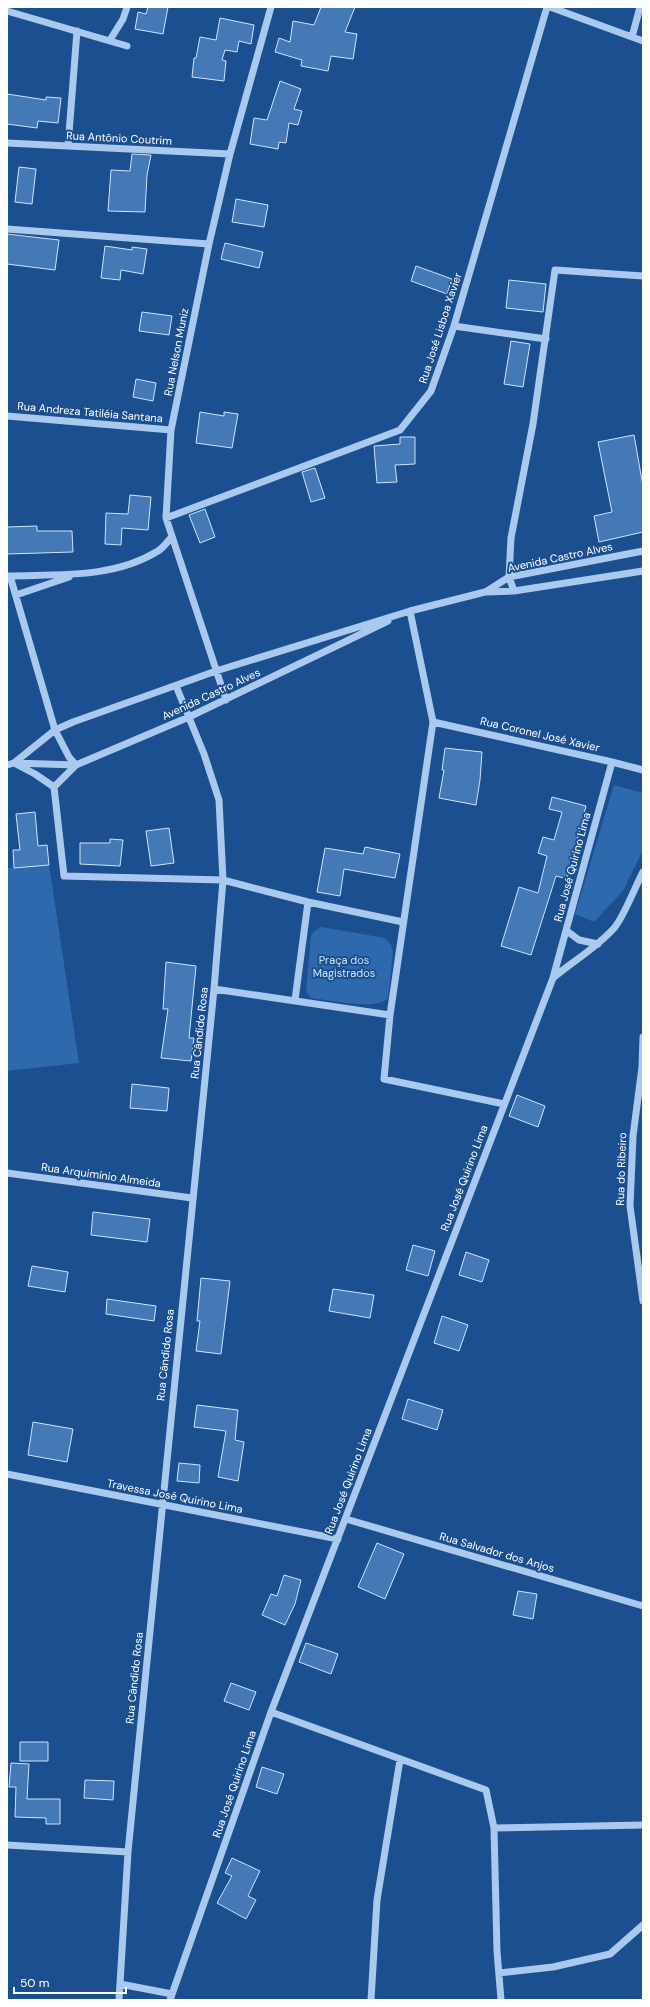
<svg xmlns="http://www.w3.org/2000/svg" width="650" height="2007" font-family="'DM Sans',sans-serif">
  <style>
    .green { fill: #2e69ad }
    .building { fill: #4478b7; stroke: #cfe3fa }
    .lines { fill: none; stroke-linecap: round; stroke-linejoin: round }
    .minor { stroke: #a9c9ee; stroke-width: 7 }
    .labels { text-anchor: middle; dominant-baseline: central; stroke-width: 4; stroke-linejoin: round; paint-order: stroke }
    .street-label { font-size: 11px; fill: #fff; stroke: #1b4f8f }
    .park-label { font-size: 11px; fill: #cfe3fa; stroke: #1b4f8f }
  </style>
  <rect width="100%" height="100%" fill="#1b4f8f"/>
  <path class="green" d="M614 785 643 793V850L623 891 594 922 575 914Z
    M49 865 79 1063 7 1071V868Z
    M321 927 385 938 391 945 393 952 388 998C375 1011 330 1000 311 998L306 992 311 936 314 931Z"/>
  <path class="building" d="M148 7H168L163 34 135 29 138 12 146 14Z
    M321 7H355L345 32 357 34 353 59 331 56 328 71 301 66 302 60 275 52 279 38 290 42 293 21 314 25Z
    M220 18 254 25 251 44 239 41 237 52 225 50 222 60 226 61 224 81 192 77 194 58H196L200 37 216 40Z
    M280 81 301 89 294 109 302 111 298 125 289 123 286 143 279 142 278 149 250 144 254 118 267 120Z
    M7 94 46 100V97L61 98 58 123 38 121 37 128 7 124Z
    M132 154 151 155 147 175 145 212 108 211 111 170 130 171Z
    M19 167 36 169 32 204 15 202Z
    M236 199 268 205 264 227 232 222Z
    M7 234 59 240 55 270 7 264Z
    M225 243 263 252 259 268 221 259Z
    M105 246 132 250V247L147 249 143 274 121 270 120 280 101 278Z
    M416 266 452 279 447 294 411 281Z
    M509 280 546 284 543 312 506 308Z
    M142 312 172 316 169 335 139 331Z
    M511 341 530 344 523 387 504 384Z
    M136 379 156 383 153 401 133 397Z
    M200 412 224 416V412L238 414 232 448 196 443Z
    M634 435 643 486V532L599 542 594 516 612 512 598 442Z
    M400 437H415V464L395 465 397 482 377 483 374 446 400 444Z
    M315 468 325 498 311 502 302 472Z
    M130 495 151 497 148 530 122 528 121 545 105 544 106 513 128 514Z
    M205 509 215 537 200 543 189 515Z
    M37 526V531H72L73 552 7 554V527Z
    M445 748 482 752 480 780 476 805 439 798 444 770H442Z
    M552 797 586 806 567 879 556 876 531 955 501 946 519 887 538 893 547 856 538 853 543 837 554 840 562 812 549 809Z
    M35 812 38 846 47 845 49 865 14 868 13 850H20L16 814Z
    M169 828 174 863 151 866 146 831Z
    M110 839 123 840 120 866 80 864V843H110Z
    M365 847 400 854 395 878 344 869 340 896 317 892 325 848 363 854Z
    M166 962 196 966 189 1038H194L191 1061 161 1058 168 1009H163Z
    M132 1084 169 1088 167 1111 130 1108Z
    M517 1095 545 1106 538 1127 509 1116Z
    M93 1212 150 1219 147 1242 91 1235Z
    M413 1245 435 1251 428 1276 406 1270Z
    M466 1252 489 1260 482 1282 459 1275Z
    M32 1266 68 1272 65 1292 28 1286Z
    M201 1278 230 1281 221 1354 196 1351 200 1321H197Z
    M333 1289 374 1295 370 1318 329 1311Z
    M107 1299 156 1306 154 1321 106 1314Z
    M442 1316 468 1325 459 1351 434 1343Z
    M408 1399 443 1410 437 1430 402 1419Z
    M197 1405 238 1410 235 1440 244 1442 238 1481 218 1477 226 1431 194 1427Z
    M33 1422 73 1429 67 1462 28 1455Z
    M179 1463 200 1465 199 1483 177 1481Z
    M377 1543 404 1554 385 1599 358 1587Z
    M284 1575 301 1580 295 1604 285 1625 262 1615 271 1594 277 1596Z
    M518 1591 537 1594 533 1619 513 1615Z
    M306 1643 338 1654 331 1674 299 1662Z
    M231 1683 256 1692 249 1710 224 1701Z
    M20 1742H48V1761H20Z
    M11 1763 29 1764 27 1799H60V1824H46V1818L15 1817 16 1787H9Z
    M262 1767 284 1774 277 1794 256 1787Z
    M85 1780 114 1781 113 1800 84 1798Z
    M232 1858 260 1871 248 1896 256 1900 246 1919 217 1903 232 1876 225 1873Z"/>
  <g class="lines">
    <path class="minor" d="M550 7 643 41
      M7 11 127 46
      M632 37 640 7
      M110 40 123 19 127 7
      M7 143 230 154
      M68 146 77 31
      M7 229 209 244
      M454 326 546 339
      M7 416 171 430
      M166 518 400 430 431 391 454 326 547 7
      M7 576C57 574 113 579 158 551 163 548 167 542 171 538
      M10 576 55 730 69 757 76 765 54 787 64 876 223 880 308 902 403 922
      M487 591 509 577 643 551
      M514 591 509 577 511 538 533 424 555 270 643 276
      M16 595 69 577
      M410 611 433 722 390 1015 384 1079 504 1104
      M226 700 166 518 171 430 209 244 230 154 271 7
      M433 722 612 762 643 770
      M14 763 55 730 73 722 216 671 410 611 485 592 514 591 643 571
      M16 764 35 774 54 787
      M7 765 14 763 76 765 189 717 388 621
      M567 931 579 940 598 944
      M553 978C573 961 598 947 615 927 625 914 635 887 643 872
      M214 989 390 1015
      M295 1000 308 902
      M643 1037 642 1067 633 1136 630 1206 643 1301
      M7 1173 192 1198
      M7 1474 338 1539
      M346 1519 643 1606
      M271 1712 486 1790 494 1828 497 1951 501 2000
      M494 1828 643 1825
      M7 1845 128 1852
      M499 1973 553 1967 610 1954 643 1925
      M120 1984 172 1994
      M119 2000 128 1852 214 989 223 880 219 800 204 754 176 686
      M170 2000 271 1712 553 978 612 762
      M371 2000 377 1900 400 1760"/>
  </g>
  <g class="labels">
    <g class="street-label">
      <text transform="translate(119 138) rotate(3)">Rua Antônio Coutrim</text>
      <text transform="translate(440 328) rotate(-72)">Rua José Lisboa Xavier</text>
      <text transform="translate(176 352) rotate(-79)">Rua Nelson Muniz</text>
      <text transform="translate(90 412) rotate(5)">Rua Andreza Tatiléia Santana</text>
      <text transform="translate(560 557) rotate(-12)">Avenida Castro Alves</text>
      <text transform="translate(211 694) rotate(-25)">Avenida Castro Alves</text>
      <text transform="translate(540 734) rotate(13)">Rua Coronel José Xavier</text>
      <text transform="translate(572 867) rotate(-75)">Rua José Quirino Lima</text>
      <text transform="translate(199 1033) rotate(-84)">Rua Cândido Rosa</text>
      <text transform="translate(621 1169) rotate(-88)">Rua do Ribeiro</text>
      <text transform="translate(101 1175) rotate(8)">Rua Arquimínio Almeida</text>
      <text transform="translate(464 1178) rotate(-69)">Rua José Quirino Lima</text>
      <text transform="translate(165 1355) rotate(-84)">Rua Cândido Rosa</text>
      <text transform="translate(348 1481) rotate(-69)">Rua José Quirino Lima</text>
      <text transform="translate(175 1496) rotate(11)">Travessa José Quirino Lima</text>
      <text transform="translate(497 1552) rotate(16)">Rua Salvador dos Anjos</text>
      <text transform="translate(134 1678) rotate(-84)">Rua Cândido Rosa</text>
      <text transform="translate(234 1784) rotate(-71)">Rua José Quirino Lima</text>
    </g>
    <g class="park-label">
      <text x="344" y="960">Praça dos<tspan x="344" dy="13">Magistrados</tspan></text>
    </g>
  </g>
  <rect width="650" height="2007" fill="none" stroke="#ffffff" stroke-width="16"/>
  <path d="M14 1987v6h112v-6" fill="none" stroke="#ffffff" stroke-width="2"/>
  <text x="20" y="1987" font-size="12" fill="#ffffff" stroke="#1b4f8f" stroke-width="3" paint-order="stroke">50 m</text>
</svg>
